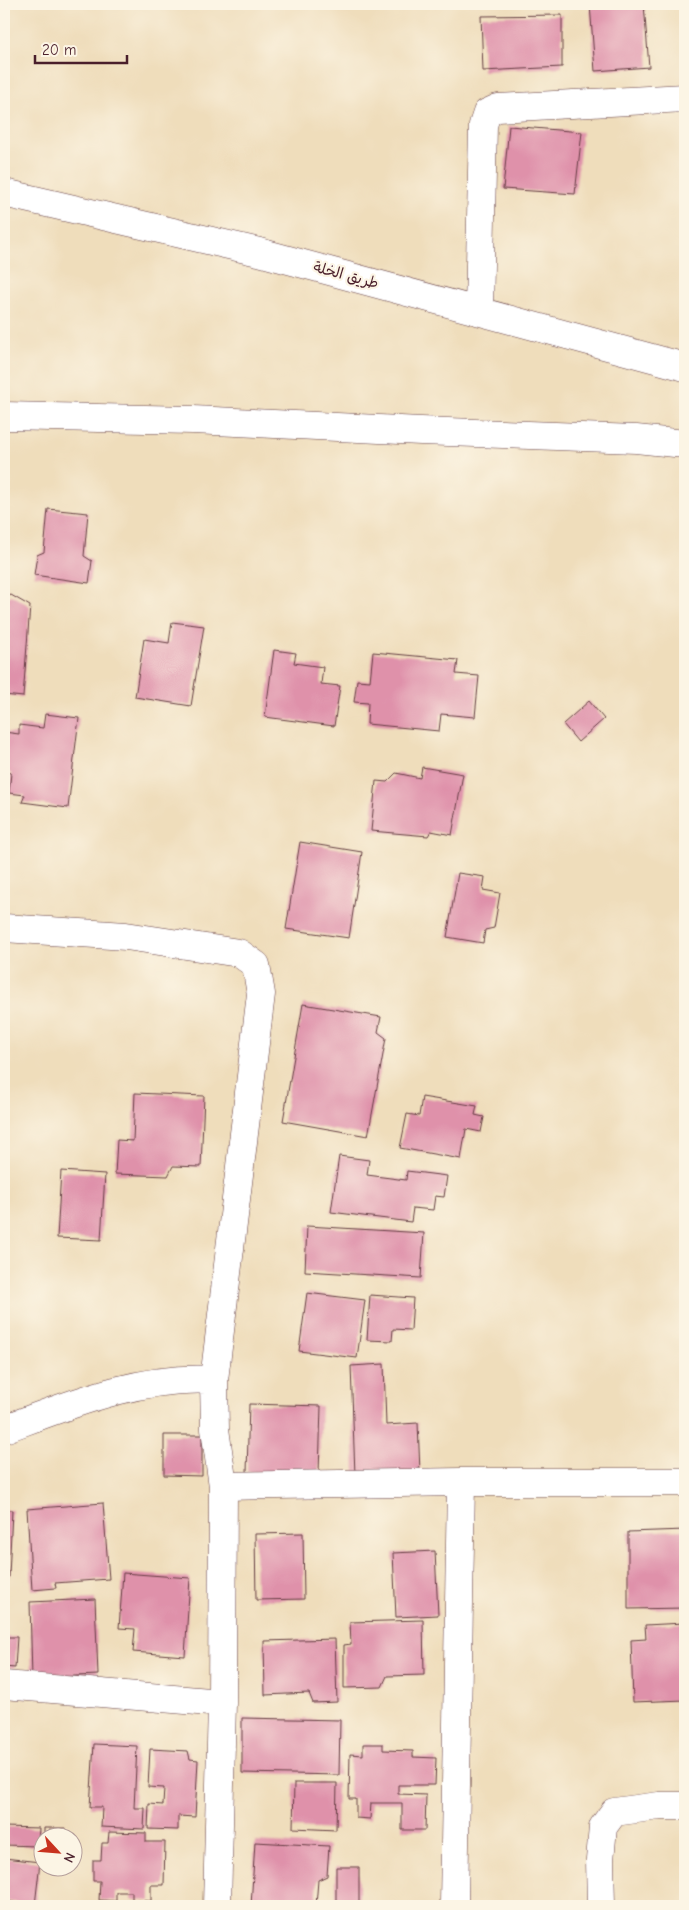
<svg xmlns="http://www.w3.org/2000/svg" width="689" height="1910" font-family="'Comic Neue','Playpen Sans Arabic',sans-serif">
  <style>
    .building { fill: #df91aa }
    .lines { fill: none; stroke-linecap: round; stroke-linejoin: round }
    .minor-casing { stroke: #633c41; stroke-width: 29 }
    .minor { stroke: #fff; stroke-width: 28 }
    .labels { text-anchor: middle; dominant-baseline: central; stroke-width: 4.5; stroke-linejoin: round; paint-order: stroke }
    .street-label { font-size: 15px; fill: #4a1f2b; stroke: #fcf5e5 }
  </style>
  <rect width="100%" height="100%" fill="#fcf5e5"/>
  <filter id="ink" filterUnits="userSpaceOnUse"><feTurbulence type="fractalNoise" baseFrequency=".02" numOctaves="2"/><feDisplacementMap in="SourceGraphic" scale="10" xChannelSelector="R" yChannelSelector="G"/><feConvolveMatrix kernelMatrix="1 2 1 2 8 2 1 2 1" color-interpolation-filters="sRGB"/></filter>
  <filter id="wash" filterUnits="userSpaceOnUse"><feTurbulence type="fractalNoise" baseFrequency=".0096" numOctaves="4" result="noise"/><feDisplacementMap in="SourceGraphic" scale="20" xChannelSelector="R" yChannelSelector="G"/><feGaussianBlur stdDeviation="1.12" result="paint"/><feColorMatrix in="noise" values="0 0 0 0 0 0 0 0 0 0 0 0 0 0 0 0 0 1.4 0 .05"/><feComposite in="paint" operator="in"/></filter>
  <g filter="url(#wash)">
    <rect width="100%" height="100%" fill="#efddbb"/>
    <g id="blocks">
      <path class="building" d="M590 4H644L649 67 595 71Z
        M562 15V67L483 71 481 16Z
        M509 126 582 132 575 194 503 189Z
        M48 509 88 513 84 556 92 561 89 583 34 575 37 555 44 552Z
        M11 595 30 606 23 697 4 695V598Z
        M172 622 204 626 191 706 135 697 144 639 169 643Z
        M274 650 296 653 294 663 323 667 321 684 340 686 334 726 265 717Z
        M373 652 458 660 456 674 479 676 475 717 441 714 439 731 367 724 368 703 354 702 357 680 370 681Z
        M589 701 604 719 578 742 563 724Z
        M45 714 79 718 68 808 22 802 25 795 9 793 11 773 4 772V732L19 734V725L43 728Z
        M422 767 463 774 452 835 431 831 428 836 371 831 376 781 387 782 396 773 420 778Z
        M300 842 362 852 349 938 286 929Z
        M458 873 485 877 483 890 500 893 494 928 485 930 483 943 447 937Z
        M303 1004 381 1017 378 1032 386 1038 368 1136 283 1121Z
        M135 1093 204 1096 201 1167 173 1166 168 1176 115 1174 117 1140 133 1141Z
        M422 1097 477 1106 475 1115 484 1117 481 1132 466 1129 461 1159 400 1148 407 1114 419 1116Z
        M339 1156 369 1160 367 1175 406 1180 407 1171 447 1176 444 1197 435 1196 433 1210 413 1208 411 1222 331 1212Z
        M61 1171 105 1174 101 1240 57 1238Z
        M307 1226 424 1233 421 1278 305 1271Z
        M307 1293 365 1300 357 1358 299 1351Z
        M370 1295 413 1298 411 1330 393 1329 392 1341 367 1340Z
        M384 1364 386 1425 418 1423 420 1473 355 1475 351 1366Z
        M249 1404 321 1406 319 1474 247 1472Z
        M164 1435H202V1476L164 1475Z
        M103 1503 109 1579 55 1583 56 1588 32 1590 27 1509Z
        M4 1510H12L9 1577H4Z
        M685 1530V1608L628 1609V1532Z
        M303 1533 304 1599 256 1600 255 1534Z
        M435 1551 438 1615 396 1617 393 1553Z
        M123 1573 190 1578 185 1656 133 1652 135 1629 119 1628Z
        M95 1599 98 1675 32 1678 30 1602Z
        M423 1620 424 1675 387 1676 382 1687 344 1688V1645L351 1644 350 1622Z
        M684 1623 685 1700 633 1702 631 1640 646 1639 645 1625Z
        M4 1637H17L15 1668 4 1667Z
        M335 1639 337 1702 313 1703 309 1693 265 1695 264 1641Z
        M242 1718 340 1720 339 1775 242 1773Z
        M94 1744 137 1746 134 1808H145L144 1829 101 1827 102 1807H90Z
        M363 1744H383V1750L413 1751V1757L436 1758 435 1785H398V1794L426 1795 425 1830H402V1803H371L370 1819 356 1818V1799H349L350 1754 363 1755Z
        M150 1749 188 1751 190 1759 198 1760 195 1817 178 1816V1830L148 1829 149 1804 163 1805 164 1788 148 1787Z
        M4 1762 7 1763 5 1776H4Z
        M294 1783H337L336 1830 293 1828Z
        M4 1827 39 1828 38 1846 4 1845Z
        M44 1828H66V1838H44Z
        M109 1832 146 1833V1842H165L164 1885H151V1901L132 1900V1892H116V1901L99 1900 100 1881H93V1860H101L102 1843H108Z
        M255 1842 329 1846 327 1876 318 1880 316 1906H251Z
        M4 1858 40 1862 35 1905 4 1901Z
        M336 1867H359V1906H336Z"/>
    </g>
  </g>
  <g filter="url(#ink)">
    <use href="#blocks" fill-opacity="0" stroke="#633c41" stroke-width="1"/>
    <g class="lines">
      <g class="minor-casing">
        <path id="minor" d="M4 193 259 252 685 367
          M479 311 483 125 487 113 498 108 685 98
          M4 416 193 420 421 431 636 439 685 444
          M4 928 126 936 239 953 256 965 261 994 214 1380
          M4 1429C71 1404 141 1375 214 1380L215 1429 223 1486 222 1703 217 1906
          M223 1486 461 1482H685
          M4 1685 222 1703
          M454 1906 461 1482
          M601 1906 600 1860 603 1827 614 1812 659 1806H685"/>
      </g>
      <use href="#minor" class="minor"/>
    </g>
  </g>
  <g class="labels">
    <g class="street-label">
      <text transform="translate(346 275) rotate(15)">طريق الخلة</text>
    </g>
  </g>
  <rect width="689" height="1910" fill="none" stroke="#fcf5e5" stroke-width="20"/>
  <g transform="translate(58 1852) rotate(116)"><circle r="24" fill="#fcf5e5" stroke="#b59f9b"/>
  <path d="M0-4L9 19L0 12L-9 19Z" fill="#c8321e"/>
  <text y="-8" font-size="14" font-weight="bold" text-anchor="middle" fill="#4a1f2b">N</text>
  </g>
  <path d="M35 55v8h92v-8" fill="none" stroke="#4a1f2b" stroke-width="2.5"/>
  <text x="42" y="55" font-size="15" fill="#4a1f2b" stroke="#fcf5e5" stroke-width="4" paint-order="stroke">20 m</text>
</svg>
